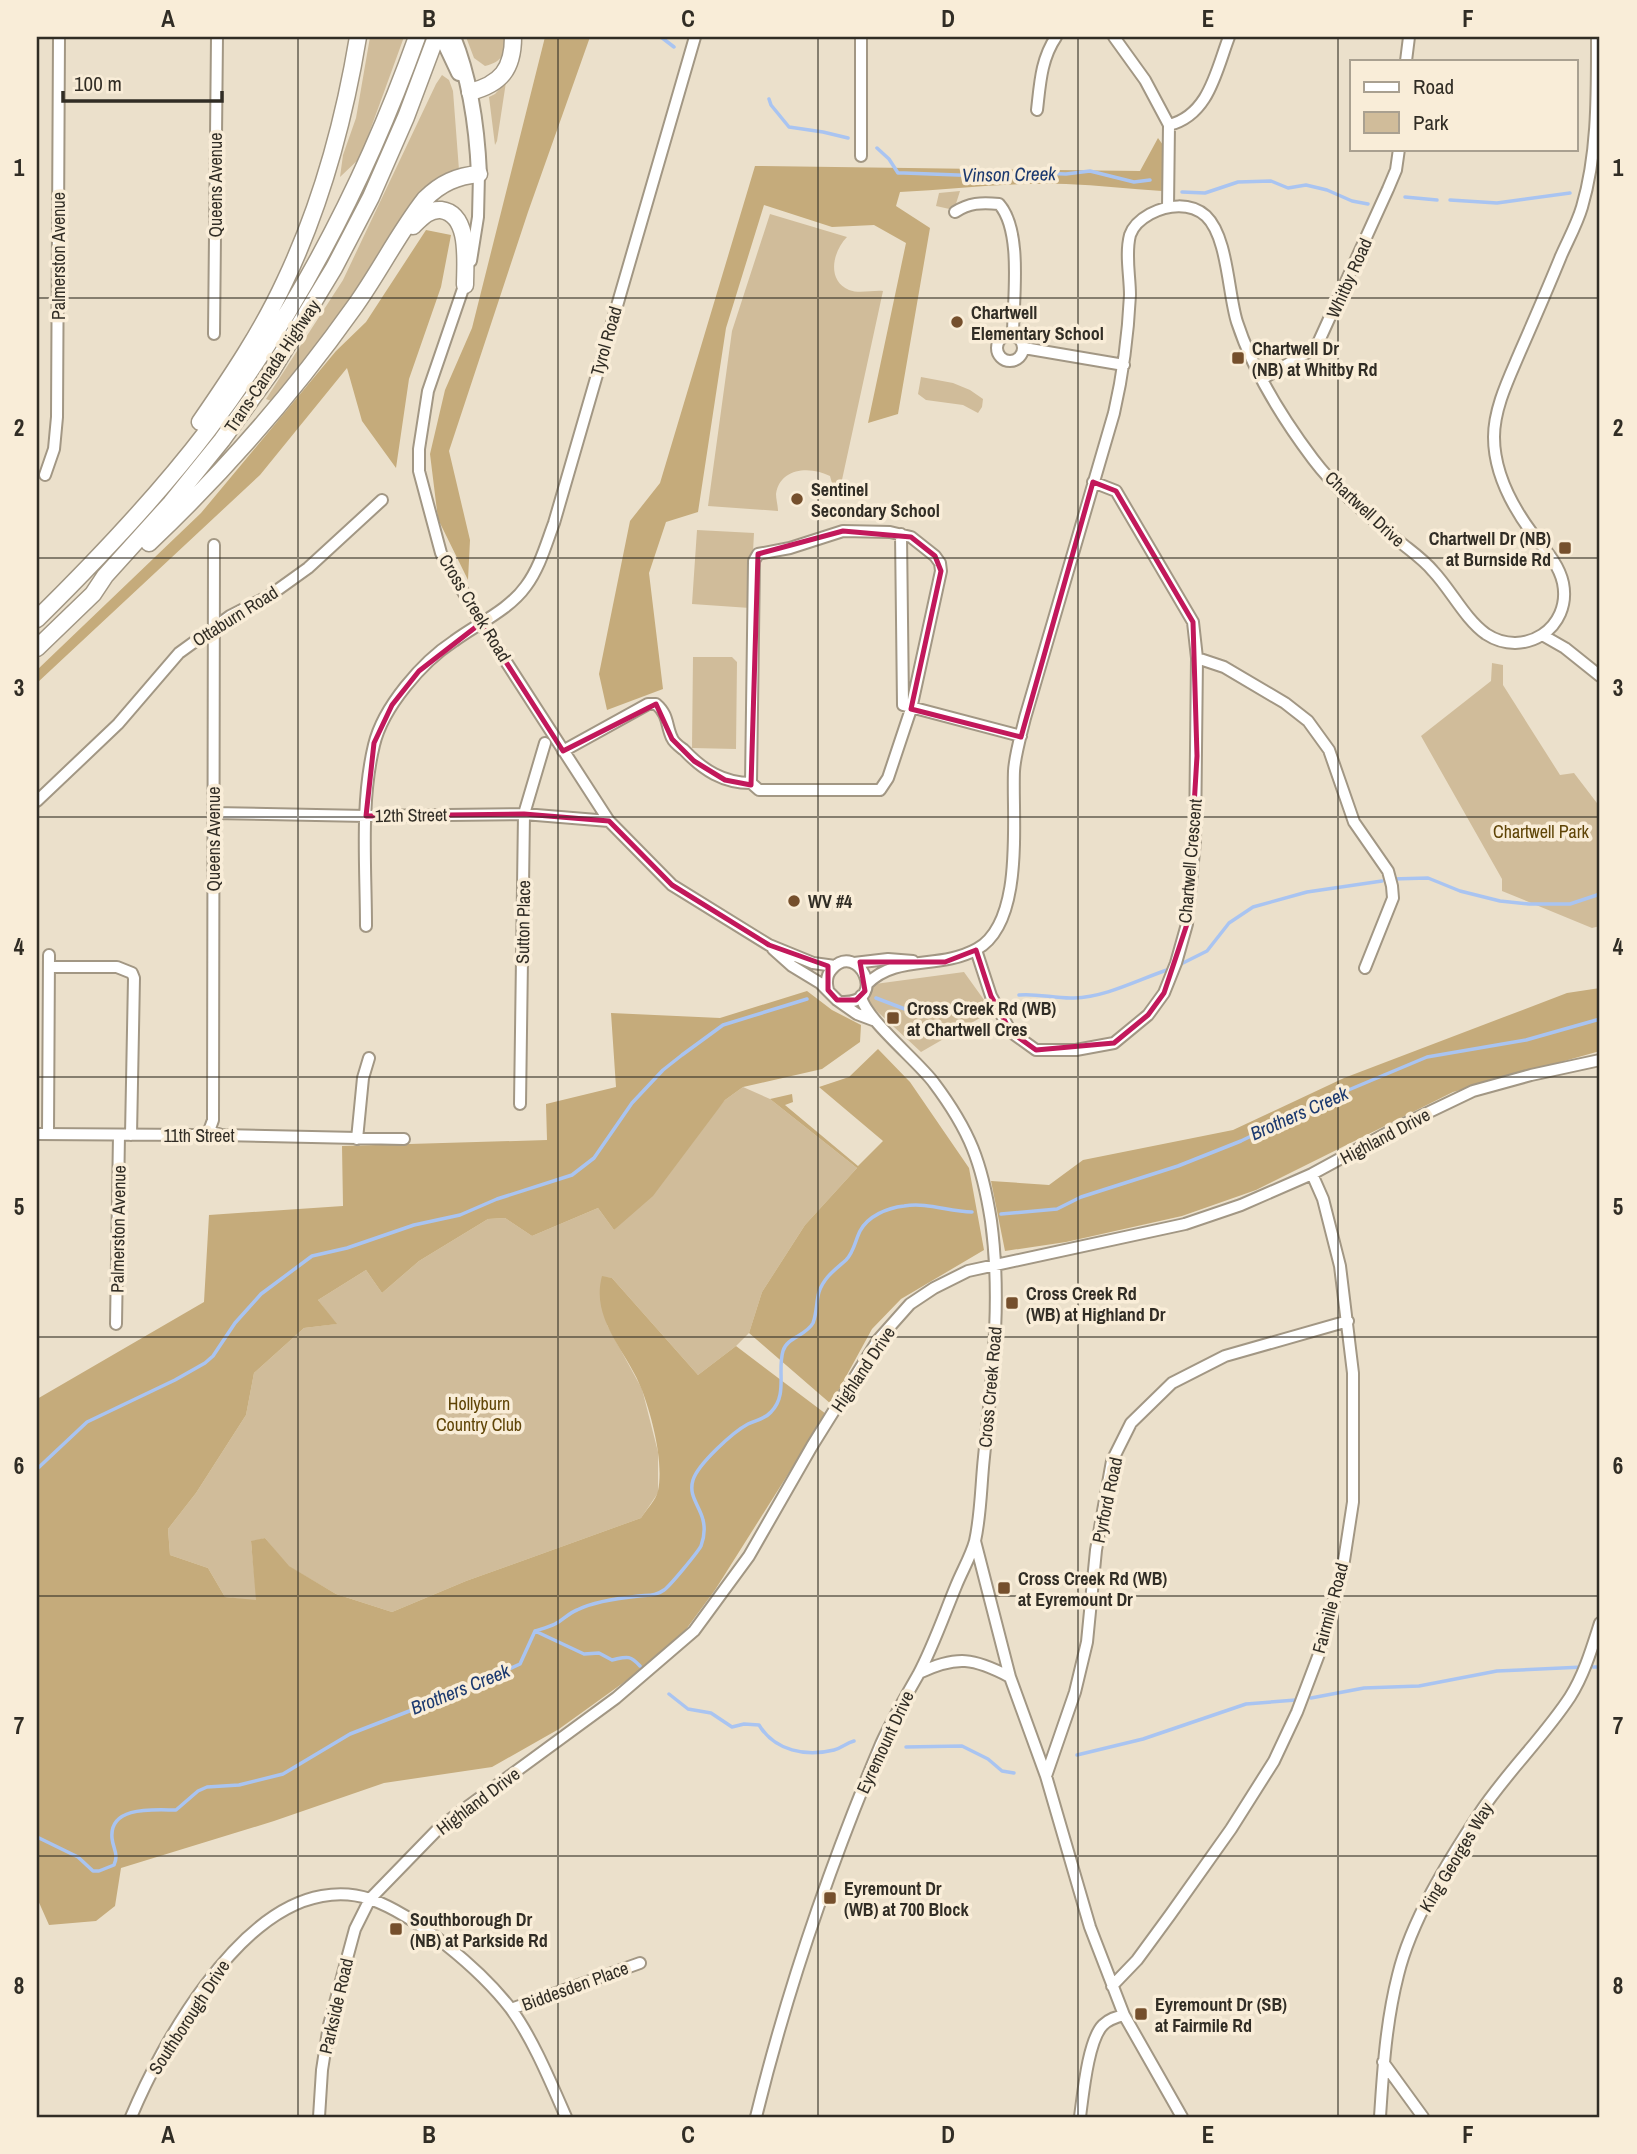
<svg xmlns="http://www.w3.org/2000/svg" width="1637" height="2154" font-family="'Archivo Narrow',sans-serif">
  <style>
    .green { fill: #d0bc9a }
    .forest { fill: #c5ab7b }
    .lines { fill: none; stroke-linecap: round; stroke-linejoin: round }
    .stream { stroke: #a9c4f1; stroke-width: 3.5 }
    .minor-casing { stroke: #a29784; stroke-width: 14 }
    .major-casing { stroke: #a29784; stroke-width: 18 }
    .highway-casing { stroke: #a29784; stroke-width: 19 }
    .minor { stroke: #fff; stroke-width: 10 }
    .major { stroke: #fff; stroke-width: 14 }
    .highway { stroke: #fff; stroke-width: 16 }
    .marked { fill: none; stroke: #c2185b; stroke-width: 5; stroke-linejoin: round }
    .grid { fill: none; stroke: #312d25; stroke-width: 2; stroke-opacity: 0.55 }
    .poi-dot { fill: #754f2c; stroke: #f9edd8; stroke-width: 2.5 }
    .labels { text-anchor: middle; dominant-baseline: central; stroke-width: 7; stroke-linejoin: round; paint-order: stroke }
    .street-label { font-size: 18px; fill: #312d25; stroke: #f9edd8 }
    .poi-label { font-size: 18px; font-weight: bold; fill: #312d25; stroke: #f9edd8; text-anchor: start }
    .park-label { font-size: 18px; fill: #5f4406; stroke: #f9edd8 }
    .water-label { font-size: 19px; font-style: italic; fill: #1b396f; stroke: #f9edd8 }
    .neatline { fill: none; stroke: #312d25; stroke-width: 2.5 }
    .grid-label { font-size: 23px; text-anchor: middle; font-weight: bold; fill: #312d25 }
  </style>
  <rect width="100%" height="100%" fill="#ebe0cb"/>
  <path class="green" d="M370 37H404L360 158 340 177 343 155 356 118Z
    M466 37H509C505 54 502 62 485 66L474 58Z
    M442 75 449 80 453 91 459 170C421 168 365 277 346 307 324 340 298 371 274 402L266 399 343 280 436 84Z
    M506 82 497 141 495 145 489 97 495 94Z
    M960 191 954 210 936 206 939 193Z
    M770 214 847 237C833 251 826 280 849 290 859 294 873 290 883 291L840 489 833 487 830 476C811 466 780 467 776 494 776 499 778 506 778 511L708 506 732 331Z
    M921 377 953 383 970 390 983 399 982 407 978 413 963 405 926 400 918 394Z
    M697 530 754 533 750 608 692 604Z
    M693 657H732L737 662 736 749 692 748Z
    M1492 663 1503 665V685L1560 775 1574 773 1600 807V926L1592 928 1502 891V879L1421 736 1491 681Z
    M964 972 992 1011 921 1052 867 1002 869 989 875 984Z
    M743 1087 770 1099 857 1168 805 1225 762 1292 749 1333 736 1346 698 1375 612 1278 602 1277 607 1325 642 1389 658 1452V1493L641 1518 466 1581 392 1612 336 1594 288 1566 265 1538 251 1542 257 1601 225 1597 208 1568 170 1555 168 1529 196 1493 246 1415 254 1373 304 1328 336 1324 318 1300 366 1270 382 1293 419 1261 488 1219 505 1218 532 1236 598 1208 614 1230 725 1100Z"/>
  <path class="forest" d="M545 37H590L528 212 449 451 470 540 468 580 438 519 430 454 445 390 472 328Z
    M1158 138 1163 145 1162 191C1130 189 1098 185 1066 184 1010 182 955 189 900 192L896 206 930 228 898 414 868 423 906 243 874 225 832 227 764 205 726 328 698 512 666 522 649 573 663 689 607 710 599 674 630 521 660 483 755 166 1140 171Z
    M426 230 451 235 441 287 409 379 396 468 362 421 347 368 260 475 37 683V670L201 513 336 351 366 322Z
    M1600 988V1051L1453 1092 1256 1190 1182 1216 1066 1242 1005 1251 991 1181 1049 1185 1083 1160 1233 1130 1344 1078 1567 993Z
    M807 991 832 1010 861 1025 860 1042 822 1069 743 1087 725 1100 653 1196 614 1230 598 1208 532 1236 505 1218 488 1219 419 1261 382 1293 366 1270 318 1300 337 1324 304 1328 254 1373 246 1415 196 1493 168 1529 170 1555 208 1568 225 1597 256 1600 251 1541 265 1538 289 1566 336 1594 392 1612 466 1581 641 1518C646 1510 656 1500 658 1491 664 1462 652 1417 642 1390 628 1352 590 1320 602 1276L612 1278 698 1375 736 1346 826 1414 715 1590 673 1647 559 1729 492 1767 384 1783 274 1821 121 1868 115 1906 96 1921 49 1925 37 1898V1399L204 1302 209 1215 343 1206 342 1146 547 1140 546 1104 616 1087 611 1013 720 1018Z
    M878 1049 910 1082 969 1168 984 1250 901 1299 872 1329 831 1404 749 1333 762 1292 805 1225 857 1168 770 1099 792 1094 793 1102 785 1105 858 1166 883 1141 819 1087 849 1077Z"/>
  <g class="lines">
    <path class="stream" d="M661 37 674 47
      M769 99 771 105 789 127 823 132 848 138
      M877 148 889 159 898 173H904L1011 177 1037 173 1066 174 1090 171 1134 182 1150 180
      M1182 192 1205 193 1238 182 1271 181 1288 188 1306 185 1327 190 1352 201 1368 204
      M1405 197 1437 200
      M1450 200 1497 203 1570 193
      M1392 879 1428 878 1460 891 1500 901 1529 904H1570L1600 894
      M1181 964 1207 951 1229 923 1253 907 1307 892 1382 881
      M1019 995C1037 993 1056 999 1074 998 1107 997 1139 979 1170 969
      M876 998 923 1016 967 1008
      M1001 1214 1057 1209 1081 1197 1178 1166 1241 1141 1327 1099 1427 1057 1526 1040 1600 1019
      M37 1469 87 1422 175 1380 205 1363 213 1356 235 1323 261 1294 312 1256 347 1248 414 1225 460 1215 497 1199 572 1175 594 1158 632 1103 663 1070 682 1055 723 1025 807 999
      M535 1631 584 1654 599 1653 612 1660C626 1657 629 1654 640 1666
      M1593 1667H1600
      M669 1694 688 1709 711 1713 732 1727 744 1724 759 1725C775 1751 806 1757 834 1750 842 1748 846 1743 854 1741
      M1311 1698 1364 1688 1419 1686 1497 1671 1583 1667
      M906 1747 962 1746 988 1759 1002 1771 1014 1773
      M1077 1755 1143 1739 1246 1704 1296 1700
      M37 1837 78 1857 93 1871H99L114 1865C119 1854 113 1849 112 1838 109 1805 156 1810 176 1810L198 1791 207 1787 239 1785 283 1774 350 1734 461 1691 520 1664 535 1631C541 1629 549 1627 555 1624 563 1620 569 1613 577 1610 595 1601 619 1598 639 1596 648 1595 656 1596 664 1590 670 1586 697 1553 701 1546 704 1538 705 1528 703 1520 700 1506 688 1496 693 1480 698 1464 733 1432 748 1424 756 1420 765 1419 771 1412 788 1395 777 1371 783 1351 787 1337 806 1336 813 1323 817 1313 816 1302 819 1292 824 1277 836 1269 846 1260 854 1252 855 1241 860 1231 868 1216 887 1208 904 1206 928 1202 949 1212 972 1212"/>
    <g class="minor-casing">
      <path id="minor" d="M861 37V156
        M1114 37 1145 80 1169 125
        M1406 61 1409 37
        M1037 110C1040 84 1041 59 1056 37
        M1169 125C1209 115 1216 71 1229 37
        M1168 207 1169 125
        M955 212C969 203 981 202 999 204 1023 231 1013 300 1013 335
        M471 261 478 217 479 174
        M466 280 428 391 419 449V471L441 553 481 623 609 821 672 885 769 945 813 963 835 966
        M214 334 217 37
        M997 348a13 13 0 1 1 26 0a13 13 0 1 1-26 0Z
        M1024 348 1124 365
        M1262 379 1310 351 1319 341 1388 189 1396 170 1399 149
        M45 475 54 449 57 417 59 37
        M843 531 890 532 911 537 935 556 940 563 941 571 911 709 888 778 880 790H759L751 783 754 561 758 554 790 548Z
        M901 534 903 705 1021 736
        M1544 636 1565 648 1600 676
        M1197 658 1224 667 1285 703 1308 721 1329 750 1354 822 1388 871 1392 886 1393 898 1365 968
        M563 751 648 704H656C669 715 666 726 672 738 674 743 680 747 684 750 703 770 723 783 751 783
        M37 801 118 724 179 653 230 616 269 596 308 568 382 500
        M213 813 366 816 524 814 609 821
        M366 926C366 867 360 803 374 745 383 707 422 662 454 641 477 624 509 610 526 586 540 567 546 544 554 523L695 37
        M773 949 792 966 820 983 837 1000 857 1014 873 1020
        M976 950 991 996 1011 1032 1036 1050H1076L1114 1043 1148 1015 1164 993 1176 963 1187 924 1195 841 1197 658 1193 622 1116 491 1093 482
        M854 963 888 959 913 961
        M49 967H117L132 973 134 978 131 1135
        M867 984C897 954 939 970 977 949 1025 922 1012 818 1014 771 1015 754 1021 735 1025 718L1114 413C1123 374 1128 336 1130 295 1130 276 1125 254 1130 235 1133 226 1141 219 1150 214 1167 205 1190 202 1206 216 1228 237 1228 294 1237 322 1253 371 1283 419 1313 459 1337 491 1369 516 1400 542 1411 551 1424 560 1433 571 1451 590 1465 619 1486 634 1524 659 1572 628 1563 583 1559 564 1544 548 1532 533 1512 506 1494 472 1494 437 1494 408 1509 378 1520 352 1534 320 1548 288 1561 256 1568 240 1577 224 1582 207 1598 153 1597 93 1597 37
        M828 990C826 982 826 975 832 969 858 940 889 1003 843 1002
        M520 1104 524 814 545 743
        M209 1131 213 1120 214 545
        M37 1134 195 1135 209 1131 221 1135 404 1139
        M48 1134 49 955
        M357 1139 363 1078 369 1058
        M116 1324 119 1135
        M975 1541 1010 1677 1046 1776 1090 1927 1124 2015 1182 2117
        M919 1673C957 1655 974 1658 1010 1677
        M1046 1776 1075 1692 1087 1642 1096 1550 1112 1461 1131 1423 1172 1383 1225 1356 1348 1321
        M1112 1986 1137 1960 1170 1915 1231 1829 1274 1761 1297 1712 1319 1654 1343 1567 1353 1502V1373L1340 1266 1323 1199 1312 1174
        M511 2009 640 1963
        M1383 2062 1423 2117
        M131 2117C162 2043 236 1911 322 1896 338 1893 355 1894 370 1899 416 1915 481 1970 511 2009 533 2039 551 2083 566 2117
        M319 2117 322 2070 329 2025 355 1929 370 1899 440 1827 616 1698 694 1631 749 1556 812 1446 878 1340 910 1304 934 1288 968 1271 1185 1224 1241 1205 1312 1174 1402 1125 1473 1091 1531 1075 1600 1060
        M756 2117C787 1990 830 1865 881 1744 892 1720 905 1698 918 1675 933 1647 944 1615 956 1586 962 1571 971 1556 975 1541 981 1514 981 1484 984 1457 992 1378 1002 1301 991 1221 982 1163 970 1131 934 1083 919 1062 864 1018 861 996
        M1080 2117C1083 2095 1088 2040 1103 2025 1109 2019 1116 2017 1124 2015
        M1380 2117C1383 2070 1386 2022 1398 1975 1411 1921 1448 1861 1479 1814 1506 1773 1543 1738 1570 1697 1584 1675 1592 1648 1600 1623"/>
    </g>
    <g class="major-casing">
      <path id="major" d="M442 37 459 73
        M453 37C471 81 477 127 479 174"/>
    </g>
    <g class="highway-casing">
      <path id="highway" d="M470 92C501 84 513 69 513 37
        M413 226C421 218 429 209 441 210 471 214 465 264 465 285
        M200 422C231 377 262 331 285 281 322 203 344 121 358 37
        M149 543C225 471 294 392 355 306 380 271 399 232 425 199 441 183 457 176 479 174
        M37 619C98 559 157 497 208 430 298 311 367 177 417 37
        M37 648 93 594 105 576 171 503 222 440 271 372 334 268 371 197 406 117 436 37"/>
    </g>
    <use href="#minor" class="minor"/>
    <use href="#major" class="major"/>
    <use href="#highway" class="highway"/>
  </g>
  <path class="marked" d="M1093 482 1116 491 1193 622 1197 756 1187 924 1164 993 1148 1015 1114 1043 1036 1050 1011 1032 991 996 976 950 945 962H860L865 991 856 1000H837L828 990V966L769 945 672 885 609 821 524 814 366 816 374 743 392 705 419 671 481 623 563 751 656 704 672 739 694 761 725 780 751 785 758 554 843 531 911 537 935 556 941 571 911 709 1021 737Z"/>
  <path class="grid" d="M298 37V2117M558 37V2117M818 37V2117M1078 37V2117M1338 37V2117M37 298H1600M37 558H1600M37 817H1600M37 1077H1600M37 1337H1600M37 1596H1600M37 1856H1600"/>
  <g class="poi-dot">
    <circle cx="957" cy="322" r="7"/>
    <rect x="1231" y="351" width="14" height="14" rx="3.5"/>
    <circle cx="797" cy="499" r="7"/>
    <rect x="1558" y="541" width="14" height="14" rx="3.5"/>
    <circle cx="794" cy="901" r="7"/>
    <rect x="886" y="1011" width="14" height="14" rx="3.5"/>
    <rect x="1005" y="1296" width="14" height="14" rx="3.5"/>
    <rect x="997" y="1581" width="14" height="14" rx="3.5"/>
    <rect x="823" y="1891" width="14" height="14" rx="3.5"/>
    <rect x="389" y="1922" width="14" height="14" rx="3.5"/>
    <rect x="1134" y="2007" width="14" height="14" rx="3.5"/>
  </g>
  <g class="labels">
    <g class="street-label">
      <text transform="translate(215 185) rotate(-90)">Queens Avenue</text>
      <text transform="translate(58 256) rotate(-90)">Palmerston Avenue</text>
      <text transform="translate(1349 278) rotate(-66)">Whitby Road</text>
      <text transform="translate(606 341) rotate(-74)">Tyrol Road</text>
      <text transform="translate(272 366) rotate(-56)">Trans-Canada Highway</text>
      <text transform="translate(1365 509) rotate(43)">Chartwell Drive</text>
      <text transform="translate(475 608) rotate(59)">Cross Creek Road</text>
      <text transform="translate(235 616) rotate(-32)">Ottaburn Road</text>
      <text transform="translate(411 815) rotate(-1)">12th Street</text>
      <text transform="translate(213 839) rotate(-90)">Queens Avenue</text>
      <text transform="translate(1190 861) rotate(-85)">Chartwell Crescent</text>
      <text transform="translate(523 922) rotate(-89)">Sutton Place</text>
      <text x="199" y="1135">11th Street</text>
      <text transform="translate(1385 1136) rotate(-28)">Highland Drive</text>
      <text transform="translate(118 1229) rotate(-89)">Palmerston Avenue</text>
      <text transform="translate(863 1369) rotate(-56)">Highland Drive</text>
      <text transform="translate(990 1387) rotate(-85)">Cross Creek Road</text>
      <text transform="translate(1107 1500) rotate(-78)">Pyrford Road</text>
      <text transform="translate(1330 1608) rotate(-75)">Fairmile Road</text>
      <text transform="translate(885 1742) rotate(-65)">Eyremount Drive</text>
      <text transform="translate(478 1801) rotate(-37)">Highland Drive</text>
      <text transform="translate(1456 1857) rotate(-59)">King Georges Way</text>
      <text transform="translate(575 1986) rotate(-20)">Biddesden Place</text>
      <text transform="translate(336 2006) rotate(-77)">Parkside Road</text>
      <text transform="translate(189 2017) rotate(-57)">Southborough Drive</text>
    </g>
    <g class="poi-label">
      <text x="971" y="312">Chartwell<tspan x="971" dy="21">Elementary School</tspan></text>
      <text x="1252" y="348">Chartwell Dr<tspan x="1252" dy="21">(NB) at Whitby Rd</tspan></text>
      <text x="811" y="489">Sentinel<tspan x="811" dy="21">Secondary School</tspan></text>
      <text x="1551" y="538" text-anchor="end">Chartwell Dr (NB)<tspan x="1551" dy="21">at Burnside Rd</tspan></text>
      <text x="808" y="901">WV #4</text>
      <text x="907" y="1008">Cross Creek Rd (WB)<tspan x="907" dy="21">at Chartwell Cres</tspan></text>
      <text x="1026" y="1293">Cross Creek Rd<tspan x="1026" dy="21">(WB) at Highland Dr</tspan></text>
      <text x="1018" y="1578">Cross Creek Rd (WB)<tspan x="1018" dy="21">at Eyremount Dr</tspan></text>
      <text x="844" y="1888">Eyremount Dr<tspan x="844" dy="21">(WB) at 700 Block</tspan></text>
      <text x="410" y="1919">Southborough Dr<tspan x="410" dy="21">(NB) at Parkside Rd</tspan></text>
      <text x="1155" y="2004">Eyremount Dr (SB)<tspan x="1155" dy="21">at Fairmile Rd</tspan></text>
    </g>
    <g class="park-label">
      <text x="1541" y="831">Chartwell Park</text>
      <text x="479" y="1403">Hollyburn<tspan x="479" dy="21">Country Club</tspan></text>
    </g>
    <g class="water-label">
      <text transform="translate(1009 174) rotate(-1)">Vinson Creek</text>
      <text transform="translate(1299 1113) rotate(-24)">Brothers Creek</text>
      <text transform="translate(460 1689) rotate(-22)">Brothers Creek</text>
    </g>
  </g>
  <rect width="1637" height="2154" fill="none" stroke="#f9edd8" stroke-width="77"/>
  <rect x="1350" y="60" width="228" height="91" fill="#f9edd8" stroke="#a9a090" stroke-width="2"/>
  <rect x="1364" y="82" width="35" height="10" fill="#ffffff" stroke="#a9a090" stroke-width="2"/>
  <text x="1413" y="94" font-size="21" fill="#312d25">Road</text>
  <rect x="1364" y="112" width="35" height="21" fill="#d0bc9a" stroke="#a9a090" stroke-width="2"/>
  <text x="1413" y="130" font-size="21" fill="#312d25">Park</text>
  <path d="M63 91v10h159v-10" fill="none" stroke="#312d25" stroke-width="3.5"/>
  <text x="74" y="91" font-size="21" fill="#312d25" stroke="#f9edd8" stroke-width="5" paint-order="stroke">100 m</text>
  <rect x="38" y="38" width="1560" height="2078" class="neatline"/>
  <g class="grid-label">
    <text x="168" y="27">A</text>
    <text x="429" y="27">B</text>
    <text x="688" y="27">C</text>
    <text x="948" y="27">D</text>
    <text x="1208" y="27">E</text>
    <text x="1468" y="27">F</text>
    <text x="19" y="176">1</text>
    <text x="1618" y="176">1</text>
    <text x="19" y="436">2</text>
    <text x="1618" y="436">2</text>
    <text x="19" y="696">3</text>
    <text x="1618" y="696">3</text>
    <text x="19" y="955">4</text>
    <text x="1618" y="955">4</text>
    <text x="19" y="1215">5</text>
    <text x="1618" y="1215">5</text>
    <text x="19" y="1474">6</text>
    <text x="1618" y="1474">6</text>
    <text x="19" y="1734">7</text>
    <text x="1618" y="1734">7</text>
    <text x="19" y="1994">8</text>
    <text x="1618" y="1994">8</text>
    <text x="168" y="2143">A</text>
    <text x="429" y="2143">B</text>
    <text x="688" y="2143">C</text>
    <text x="948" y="2143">D</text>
    <text x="1208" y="2143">E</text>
    <text x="1468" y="2143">F</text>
  </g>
</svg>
